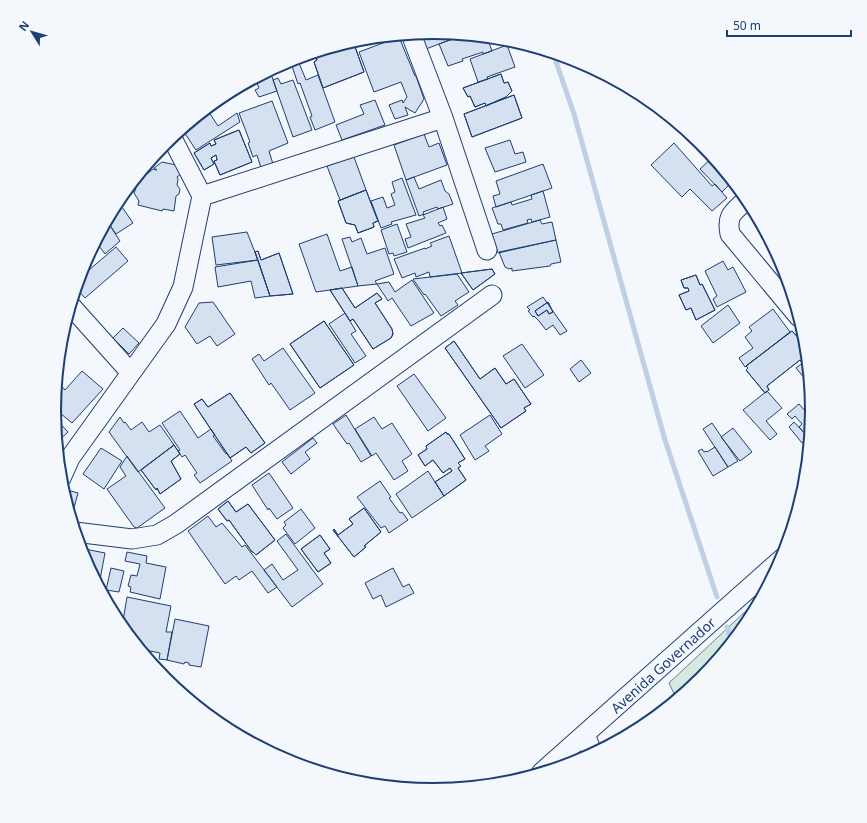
<svg xmlns="http://www.w3.org/2000/svg" width="867" height="823" font-family="'Noto Sans',sans-serif">
  <style>
    .green { fill: #d7e8df; stroke: #687fa3 }
    .lines { fill: none; stroke-linecap: round; stroke-linejoin: round }
    .stream { stroke: #bed0e5; stroke-width: 5 }
    .building { fill: #d5e0f0; stroke: #1d3f73 }
    .minor-casing { stroke: #1d3f73; stroke-width: 21 }
    .minor { stroke: #f4f7fb; stroke-width: 19 }
    .labels { text-anchor: middle; dominant-baseline: central; stroke-width: 3; stroke-linejoin: round; paint-order: stroke }
    .street-label { font-size: 14px; fill: #1d3f73; stroke: #f4f7fb }
    .rim { fill: none; stroke: #1d3f73; stroke-width: 2 }
  </style>
  <rect width="100%" height="100%" fill="#f4f7fb"/>
  <path class="green" d="M765 593 749 623 702 680 677 700 669 683Z"/>
  <g class="lines">
    <path class="stream" d="M553 53 574 114 665 440 717 597
      M727 627 732 643"/>
  </g>
  <path class="building" d="M434 32 450 34 452 39 426 49 420 33Z
    M464 35 487 37 492 51 483 54V52L462 59 463 61 448 66 439 44Z
    M399 37 415 76H416L424 99 415 113 405 107 408 115 395 119 389 105 402 100 403 103 407 97 401 82 374 92 359 52Z
    M353 41 364 72 323 88 314 62 317 60 314 53Z
    M353 41 364 72 323 88 314 62 317 60 314 53Z
    M507 45 515 67 487 77 488 79 478 82 470 59Z
    M297 58 306 80 318 75 335 122 315 130 310 117 312 116 300 83 298 84 290 60Z
    M270 71 277 91 259 97 255 90 259 88 255 79Z
    M501 74 504 83 508 82 512 91 506 97 490 104 486 106 485 103 475 107 470 96 468 97 463 88Z
    M501 74 504 83 508 82 512 91 506 97 490 104 486 106 485 103 475 107 470 96 468 97 463 88Z
    M278 78 281 84 293 80 312 130 293 137 273 80Z
    M514 95 522 118 472 137 464 114Z
    M514 95 522 118 472 137 464 114Z
    M375 100 385 125 342 140 336 125 364 114 360 105Z
    M272 101 288 143 269 151 273 164 261 168 257 155 253 157 248 143 250 142 239 113Z
    M207 109 218 126 237 113 240 122 196 150 182 129Z
    M239 130 252 162 220 175 214 161 217 160 216 155 211 158 214 164 204 170 194 153 210 143 211 146 216 144 214 140Z
    M239 130 252 162 220 175 214 161 217 160 216 155 211 158 214 164 204 170 194 153 210 143 211 146 216 144 214 140Z
    M424 134 429 147 439 143 447 165 406 180 394 145Z
    M510 140 515 154 523 152 526 162 495 172 485 148Z
    M674 143 712 186 715 184 727 198 712 211 690 189 682 197 651 165Z
    M708 150 733 181 722 192 700 169 712 158 706 152Z
    M354 157 366 190 340 200 327 166Z
    M162 162 176 165 182 173 177 177 178 179 177 185 180 189 179 194 176 196 174 211 163 209 162 211 138 205 139 201 134 193 136 188 134 185 153 169 157 170 154 168Z
    M543 164 552 188 496 207 493 196 500 194 496 181Z
    M414 177 419 189 441 180 445 191 449 194 453 204 438 209 437 207 423 212 424 214 419 216 406 180Z
    M402 178 416 215 391 222 392 224 381 228 371 201 383 197 387 208 395 205 391 194 395 192 392 182Z
    M366 190 378 221 373 223 374 227 358 233 355 225 346 223 338 201Z
    M366 190 378 221 373 223 374 227 358 233 355 225 346 223 338 201Z
    M543 191 550 217 532 222 531 219 527 220 528 223 503 230 501 224H498L492 208 511 202 512 205 532 199 531 195Z
    M116 203 120 209 122 207 133 223 116 234 107 221Z
    M443 207 447 219 438 223 440 226 442 225 446 233 408 248 405 239 411 237 406 224 425 218 423 215Z
    M540 220 542 224 552 222 556 240 498 253 492 234Z
    M107 221 120 241 105 254 96 242Z
    M397 224 407 252 394 256 393 253 389 254 381 230Z
    M247 232 258 260 216 265 212 237Z
    M327 234 340 271 352 267 358 286 316 292 299 244Z
    M449 236 462 273 430 277 429 272 416 277 415 273 402 278 394 259 425 248V249L432 246 430 243Z
    M350 237 352 242 361 238 367 254 385 248 394 274 375 281 377 284 358 286 342 239Z
    M556 240 561 262 551 264 550 266 512 271V268L509 269 505 267 499 252Z
    M116 247 128 261 85 298 76 288 80 276 88 269 89 270Z
    M258 251 261 260 279 253 293 294 270 296 255 252Z
    M258 251 261 260 279 253 293 294 270 296 255 252Z
    M258 260 270 296 255 298 251 281 218 287 215 267Z
    M723 261 728 270 733 267 746 292 717 307 713 299 717 296 705 271Z
    M492 269 495 274 473 290 461 273Z
    M492 269 495 274 473 290 461 273Z
    M457 274 469 292 455 301 458 305 441 316 425 294 424 295 413 279Z
    M696 275 700 285 702 284 715 310 696 320 691 308 686 310 679 295 689 291 688 288H684L681 280Z
    M696 275 700 285 702 284 715 310 696 320 691 308 686 310 679 295 689 291 688 288H684L681 280Z
    M412 280 434 313 411 326 392 298 388 301 377 284 389 282 395 292Z
    M342 288 355 308 377 293 382 299 375 303 392 329 393 334 391 338 373 349 353 319 350 321 330 290Z
    M342 288 355 308 377 293 382 299 375 303 392 329 393 334 391 338 373 349 353 319 350 321 330 290Z
    M543 297 567 331 560 335 553 325 546 330 539 321 534 316 533 317 528 311 530 310 527 307Z
    M213 302 235 334 217 346 210 336 197 344 185 327 199 303Z
    M548 302 553 312 549 314 547 310 538 316 535 311Z
    M548 302 553 312 549 314 547 310 538 316 535 311Z
    M728 305 740 323 713 343 701 326Z
    M773 309 790 332 745 367 739 358 753 348 745 337 752 331 749 327Z
    M345 313 356 331 351 334 366 356 355 363 329 324Z
    M324 321 354 365 320 388 290 344Z
    M324 321 354 365 320 388 290 344Z
    M123 328 139 343 129 354 113 338Z
    M792 331 807 347 808 359 803 364 800 360 767 386 769 390 765 393 746 370 748 368 746 366Z
    M792 331 807 347 808 359 803 364 800 360 767 386 769 390 765 393 746 370 748 368 746 366Z
    M62 336 67 341 60 347 61 337Z
    M454 341 480 379 495 368 506 384 514 379 531 404 524 408 526 411 501 428 445 348Z
    M454 341 480 379 495 368 506 384 514 379 531 404 524 408 526 411 501 428 445 348Z
    M522 344 544 375 525 388 503 356Z
    M283 348 315 393 290 410 271 383 269 385 252 359 259 354 264 361Z
    M808 359 810 385 796 368Z
    M581 360 591 373 579 382 570 369Z
    M82 371 103 389 72 423 54 408 57 381 65 390Z
    M414 374 446 418 428 431 397 386Z
    M767 391 782 408 766 421 777 434 770 440 743 410Z
    M230 393 265 443 251 453 246 447 230 458 194 404 202 399 208 407Z
    M230 393 265 443 251 453 246 447 230 458 194 404 202 399 208 407Z
    M799 404 812 419 810 439 799 427 802 424 795 416 792 419 787 414Z
    M180 411 198 438 211 429 215 435 213 436 226 454 227 453 232 461 200 483 194 475 197 473 185 455 182 457 178 451 180 450 162 423Z
    M346 415 371 456 361 462 349 443 347 444 333 424Z
    M490 415 502 434 485 446 489 451 475 460 460 435Z
    M120 417 124 423 125 422 131 430 142 422 149 432 160 425 174 445 138 472 109 432Z
    M374 417 382 429 392 423 412 454 402 461 408 471 394 480 376 453 372 456 355 429Z
    M55 418 68 432 57 442Z
    M794 422 809 438 802 443 789 427Z
    M712 423 738 461 728 467 703 429Z
    M733 428 752 452 740 461 721 437Z
    M446 432 447 434H449L465 459 458 463 461 466 458 468 466 480 444 496 435 482 452 471 450 468 443 473 433 460 425 466 418 455 427 449 426 446Z
    M446 432 447 434H449L465 459 458 463 461 466 458 468 466 480 444 496 435 482 452 471 450 468 443 473 433 460 425 466 418 455 427 449 426 446Z
    M313 438 317 443 305 452 310 459 291 474 282 462Z
    M174 445 180 454 171 461 181 479 160 494 157 488 156 490 141 470Z
    M174 445 180 454 171 461 181 479 160 494 157 488 156 490 141 470Z
    M715 447 728 467 713 476 698 451 702 449 704 452 706 451 707 452Z
    M101 448 122 461 104 489 83 474Z
    M127 456 165 508 137 528 134 527 107 489 126 476 120 467Z
    M428 471 444 496 412 518 396 494Z
    M269 473 293 508 277 519 269 508 268 510 252 485Z
    M380 481 391 497 389 498 400 513 402 512 408 520 389 533 385 526 381 528 357 497Z
    M71 491 78 493 72 515H70L66 500Z
    M228 501 236 512 248 504 275 540 256 555 253 552H252L229 520 227 521 218 509Z
    M228 501 236 512 248 504 275 540 256 555 253 552H252L229 520 227 521 218 509Z
    M364 508 381 532 364 546 366 547 354 557 333 530 334 529 338 535 353 524 349 519Z
    M364 508 381 532 364 546 366 547 354 557 333 530 334 529 338 535 353 524 349 519Z
    M301 509 315 528 295 544 283 528 286 525 284 522Z
    M208 516 216 527 222 523 242 547 245 545 277 587 268 593 252 571 239 580 236 576 225 584 188 531Z
    M286 534 323 584 292 607 264 570 272 564 283 580 298 570 277 541Z
    M320 535 330 549 324 553 331 563 318 572 301 549Z
    M320 535 330 549 324 553 331 563 318 572 301 549Z
    M80 548 105 553 99 585 98 584 83 557Z
    M127 552 147 556 146 563 166 567 160 599 130 592 131 587 128 586 131 575 137 576 140 564 125 561Z
    M111 568 124 571 119 592 106 590Z
    M393 568 403 587 409 584 414 593 386 607 381 595 373 599 365 583Z
    M127 597 171 606 166 632H172L167 660 159 659 160 653 140 649 122 627Z
    M175 619 209 626 201 667 189 665V663L185 662 184 664 167 660Z"/>
  <g class="lines">
    <g class="minor-casing">
      <path id="minor" d="M411 34 443 118 487 250
        M202 196 443 118
        M747 199C734 212 726 214 730 234L799 317
        M71 306 131 373
        M61 478 70 458 166 324 183 287 202 196 172 138
        M75 532 132 539 157 535 176 524 492 295
        M585 734 593 755
        M541 773 784 557"/>
    </g>
    <use href="#minor" class="minor"/>
  </g>
  <g class="labels">
    <g class="street-label">
      <text transform="translate(663 665) rotate(-42)">Avenida Governador</text>
    </g>
  </g>
  <path d="M0 0H867V823H0ZM61 411a372 372 0 1 1 744 0a372 372 0 1 1-744 0Z" fill="#f4f7fb" fill-rule="evenodd"/>
  <path class="rim" d="M61 411a372 372 0 1 1 744 0a372 372 0 1 1-744 0Z"/>
  <g transform="translate(32 32) rotate(307)" stroke="#f4f7fb" stroke-width="3" paint-order="stroke">
  <path d="M0-3L7 15L0 10L-7 15Z" fill="#1d3f73"/>
  <text y="-6" font-size="11" font-weight="bold" text-anchor="middle" fill="#1d3f73">N</text>
  </g>
  <path d="M727 30v6h124v-6" fill="none" stroke="#1d3f73" stroke-width="2"/>
  <text x="733" y="30" font-size="12" fill="#1d3f73" stroke="#f4f7fb" stroke-width="3" paint-order="stroke">50 m</text>
</svg>
